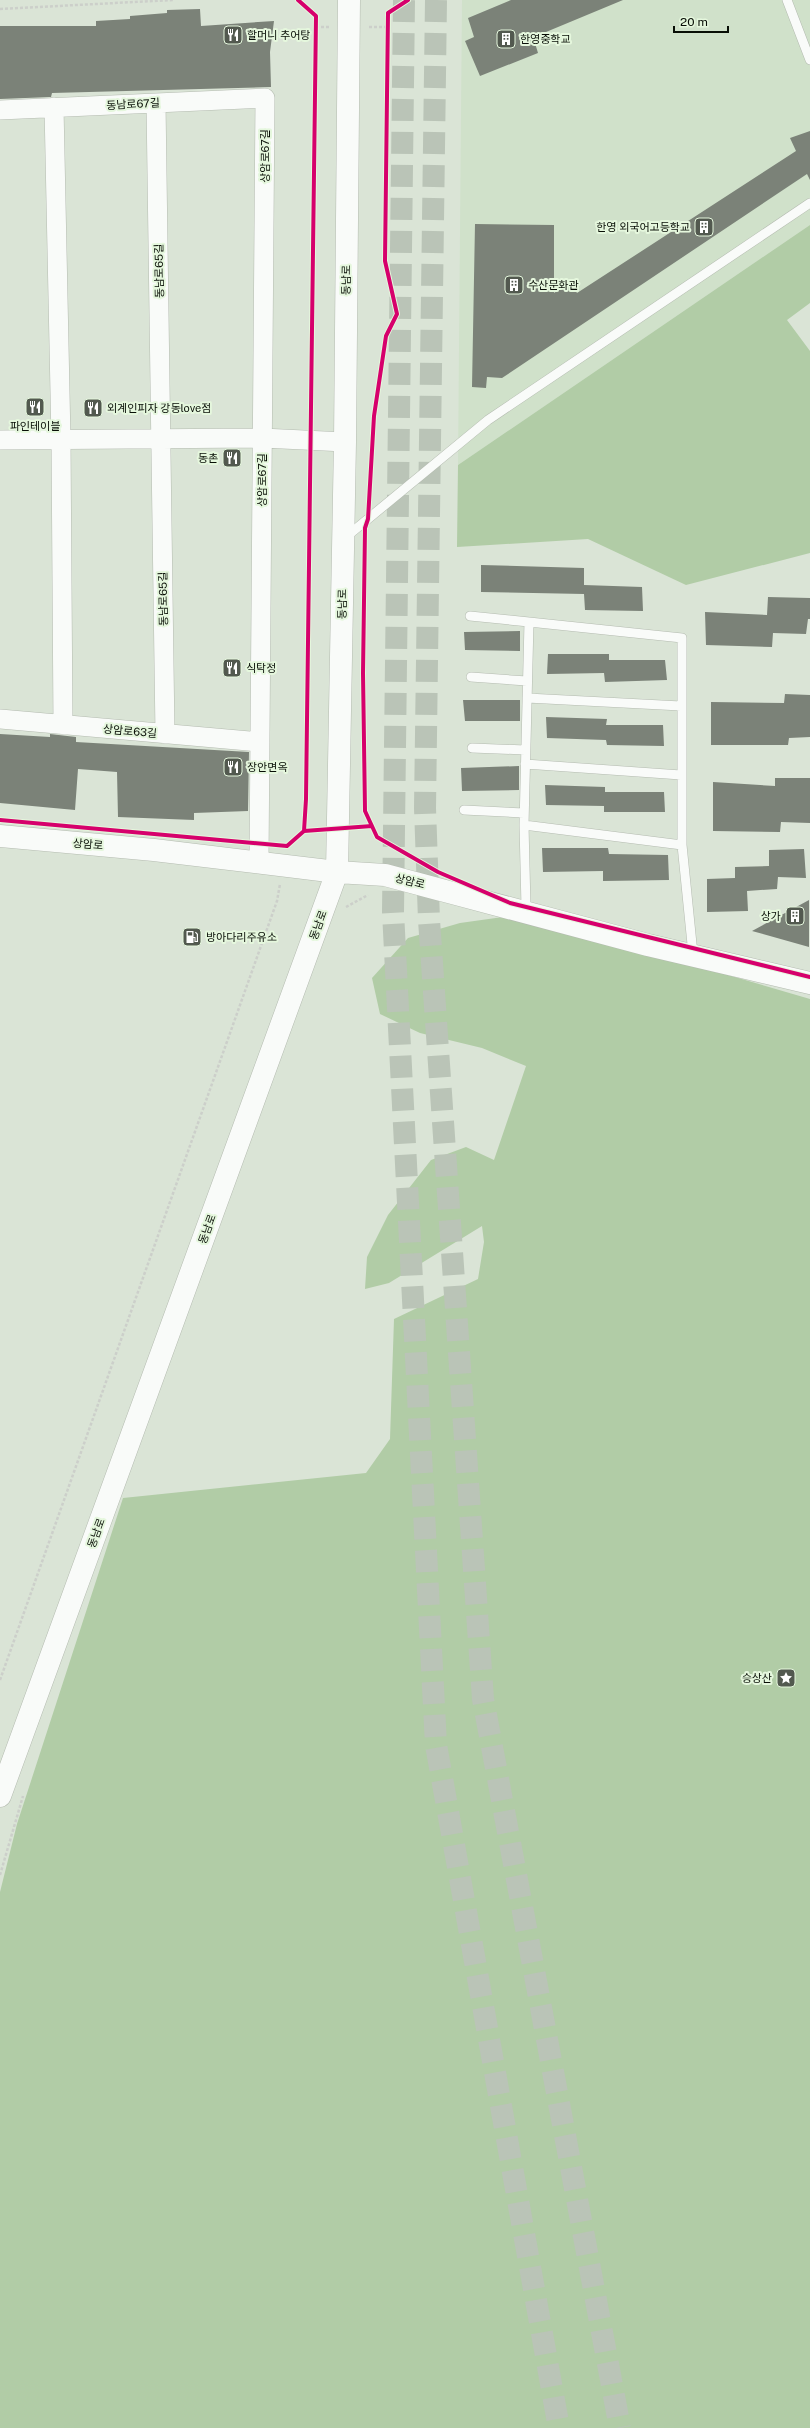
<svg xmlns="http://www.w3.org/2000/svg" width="810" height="2428" font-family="'Public Sans','Noto Sans KR',sans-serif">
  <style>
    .built { fill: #d0e1ca }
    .forest { fill: #b1cca6 }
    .building { fill: #7b8278 }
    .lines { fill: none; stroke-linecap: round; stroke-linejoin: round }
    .motorway-tunnel { stroke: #bac4b7; stroke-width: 22; stroke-dasharray: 22 11; stroke-linecap: butt }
    .service-casing { stroke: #b4bbb0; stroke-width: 10 }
    .minor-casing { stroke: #b4bbb0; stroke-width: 20 }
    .tertiary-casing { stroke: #b4bbb0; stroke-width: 23 }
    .secondary-casing { stroke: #b4bbb0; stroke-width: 23 }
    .path { stroke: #cccfca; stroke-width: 2.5; stroke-dasharray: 3 2; stroke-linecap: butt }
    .service { stroke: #f9fbf9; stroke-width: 9 }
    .minor { stroke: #f9fbf9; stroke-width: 19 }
    .tertiary { stroke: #f9fbf9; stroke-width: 22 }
    .secondary { stroke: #f9fbf9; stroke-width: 22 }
    .cycleway-casing { stroke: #e5f7dd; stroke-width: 6 }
    .cycleway { stroke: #d6006c; stroke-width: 4 }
    .labels { text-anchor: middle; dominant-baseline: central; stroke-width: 4; stroke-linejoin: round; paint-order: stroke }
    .poi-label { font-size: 11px; fill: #080e06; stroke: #e5f7dd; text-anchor: start }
    .street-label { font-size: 11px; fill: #080e06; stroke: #e5f7dd }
  </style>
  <rect width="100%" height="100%" fill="#dae4d6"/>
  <path class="built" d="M462 0H810V225L458 465Z"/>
  <path class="forest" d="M810 225V303L787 320 810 351V553L686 585 588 539 457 547 458 465Z
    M503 917 649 952 810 999V2428H0V1892L17 1824 123 1498 366 1473 390 1439 394 1319 478 1279 484 1242 482 1226 389 1283 365 1289 367 1257 388 1215 431 1160 466 1147 494 1160 526 1066 482 1048 420 1033 380 1014 372 978 408 938 460 923Z"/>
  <path class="building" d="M511 0H623L546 32 548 37 535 43 538 53 480 76 465 41 474 37 468 18Z
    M200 9 201 26 274 21 270 52 271 87 52 93 51 97 0 99V26H96V21L130 19V16L167 13V10Z
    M810 131V180L807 174 502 378 487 377 486 388 472 387 475 224 554 225V293L570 282 577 293 796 151 790 138Z
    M481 565 584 568V585L642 587 643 611 585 610 584 594 481 592Z
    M768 597 810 598V619H808L806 634 773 633 772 647 706 645 705 612 767 615Z
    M520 631V651L465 650 464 632Z
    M548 654H609V660H665L667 680 605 682 604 673 547 674Z
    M785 694 810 695V737L789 738 788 745H711V702L784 703Z
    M463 700H520V721H465Z
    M546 717 607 719 606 725H663L664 746 607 745 606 740 547 738Z
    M0 734 50 737V734L76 737V742L249 752 248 811 194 813V820L118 817 117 772 78 769 75 810 0 803Z
    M519 766V790L462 791 461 768Z
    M775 778H810V823L781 822 780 832 713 831V782L775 786Z
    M545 785 605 787V792H664L665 812H604V806L546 805Z
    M542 848H608L609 854 668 855 669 880 603 881V871L543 872Z
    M804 849 806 878 778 877 777 889 747 891 748 911 707 912V879L735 878V867L769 866V850Z
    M809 900V947L752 931 798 906Z"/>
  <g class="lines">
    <path class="motorway-tunnel" d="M404 0 393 912 436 1745 559 2428
      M436 0 425 808 429 920 483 1699 620 2428"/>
    <g class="service-casing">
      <path id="service" d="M787 0 810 60
        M346 537 488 420 810 203
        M470 616 529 622
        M471 677 527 681
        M527 698 681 706
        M472 748 525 750
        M525 764 681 775
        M464 810 524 813
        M524 825 526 907
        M682 845 524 825 529 622 682 638V845L693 954"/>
    </g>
    <g class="minor-casing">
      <path id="minor" d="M156 103 165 734
        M54 107 61 440 63 725
        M0 110 265 98 259 862
        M0 440 262 438 345 442
        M0 719 260 742"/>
    </g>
    <g class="tertiary-casing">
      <path id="tertiary" d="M0 836 154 850 337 872"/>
    </g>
    <g class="secondary-casing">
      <path id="secondary" d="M337 872 385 875 648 945 810 983
        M0 1796 337 872 345 442 349 0"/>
    </g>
    <path class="path" d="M0 9 173 0
      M316 27H330
      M369 27H388
      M346 907 368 895
      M0 1680 277 901 280 884
      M0 1875 23 1796"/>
    <use href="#service" class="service"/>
    <use href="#minor" class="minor"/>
    <use href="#tertiary" class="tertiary"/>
    <use href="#secondary" class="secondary"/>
    <g class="cycleway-casing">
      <path id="cycleway" d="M298 0 316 16 306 799 304 831
        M408 0 388 13 385 261 397 314 386 336 374 416 368 519 365 528 363 673 365 811 377 837 438 872 510 903 810 977
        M0 820 287 846 304 831 372 826"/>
    </g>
    <use href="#cycleway" class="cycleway"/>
  </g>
  <defs>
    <g id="restaurant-square" transform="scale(1)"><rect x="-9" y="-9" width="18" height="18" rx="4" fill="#52594f" stroke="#e5f7dd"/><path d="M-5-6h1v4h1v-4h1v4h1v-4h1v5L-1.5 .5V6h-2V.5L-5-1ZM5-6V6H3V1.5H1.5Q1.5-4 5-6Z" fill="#fff"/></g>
    <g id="building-square" transform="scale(1)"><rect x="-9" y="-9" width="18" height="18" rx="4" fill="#52594f" stroke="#e5f7dd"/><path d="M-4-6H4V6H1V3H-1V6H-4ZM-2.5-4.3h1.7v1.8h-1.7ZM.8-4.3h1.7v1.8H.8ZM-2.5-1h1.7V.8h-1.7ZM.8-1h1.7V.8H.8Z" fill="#fff"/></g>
    <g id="fuel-square" transform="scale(1)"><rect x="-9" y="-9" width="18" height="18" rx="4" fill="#52594f" stroke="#e5f7dd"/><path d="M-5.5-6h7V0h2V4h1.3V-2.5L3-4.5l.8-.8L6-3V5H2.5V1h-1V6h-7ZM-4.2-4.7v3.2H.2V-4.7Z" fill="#fff"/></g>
    <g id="sight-square" transform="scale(1)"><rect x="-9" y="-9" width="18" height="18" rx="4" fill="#52594f" stroke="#e5f7dd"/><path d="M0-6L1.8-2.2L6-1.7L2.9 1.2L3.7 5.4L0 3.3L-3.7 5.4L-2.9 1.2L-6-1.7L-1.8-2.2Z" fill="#fff"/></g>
  </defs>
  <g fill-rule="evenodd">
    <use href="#restaurant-square" x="233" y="35"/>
    <use href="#building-square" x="506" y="39"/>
    <use href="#building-square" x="704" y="227"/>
    <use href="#building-square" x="514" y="285"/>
    <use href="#restaurant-square" x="35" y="407"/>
    <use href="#restaurant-square" x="93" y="408"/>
    <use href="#restaurant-square" x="232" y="458"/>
    <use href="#restaurant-square" x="232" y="668"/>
    <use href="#restaurant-square" x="233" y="767"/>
    <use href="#building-square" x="795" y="916"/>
    <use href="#fuel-square" x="192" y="937"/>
    <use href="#sight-square" x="786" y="1678"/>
  </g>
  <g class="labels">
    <g class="poi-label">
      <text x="247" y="35">할머니 추어탕</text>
      <text x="520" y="39">한영중학교</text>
      <text x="690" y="227" text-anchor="end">한영 외국어고등학교</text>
      <text x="528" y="285">수산문화관</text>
      <text x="107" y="408">외계인피자 강동love점</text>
      <text x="35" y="426" text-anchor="middle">파인테이블</text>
      <text x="218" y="458" text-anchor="end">동촌</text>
      <text x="246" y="668">식탁정</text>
      <text x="247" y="767">장안면옥</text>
      <text x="781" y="916" text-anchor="end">상가</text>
      <text x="206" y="937">방아다리주유소</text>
      <text x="772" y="1678" text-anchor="end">승상산</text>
    </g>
    <g class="street-label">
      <text transform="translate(133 104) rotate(-3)">동남로67길</text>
      <text transform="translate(265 156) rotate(-90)">상암로67길</text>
      <text transform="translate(159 271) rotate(-91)">동남로65길</text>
      <text transform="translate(346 280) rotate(-89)">동남로</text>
      <text transform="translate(262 480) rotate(-90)">상암로67길</text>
      <text transform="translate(163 599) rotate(-91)">동남로65길</text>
      <text transform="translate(342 604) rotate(-89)">동남로</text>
      <text transform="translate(130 731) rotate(5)">상암로63길</text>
      <text transform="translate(88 844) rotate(5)">상암로</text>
      <text transform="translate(410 881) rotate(14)">상암로</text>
      <text transform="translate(318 925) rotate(-70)">동남로</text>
      <text transform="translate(207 1229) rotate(-70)">동남로</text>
      <text transform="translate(96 1533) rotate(-70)">동남로</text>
    </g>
  </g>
  <path d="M674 26v6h54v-6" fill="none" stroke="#080e06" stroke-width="2"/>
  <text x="680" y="26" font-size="12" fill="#080e06" stroke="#e5f7dd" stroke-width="3" paint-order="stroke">20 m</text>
</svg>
